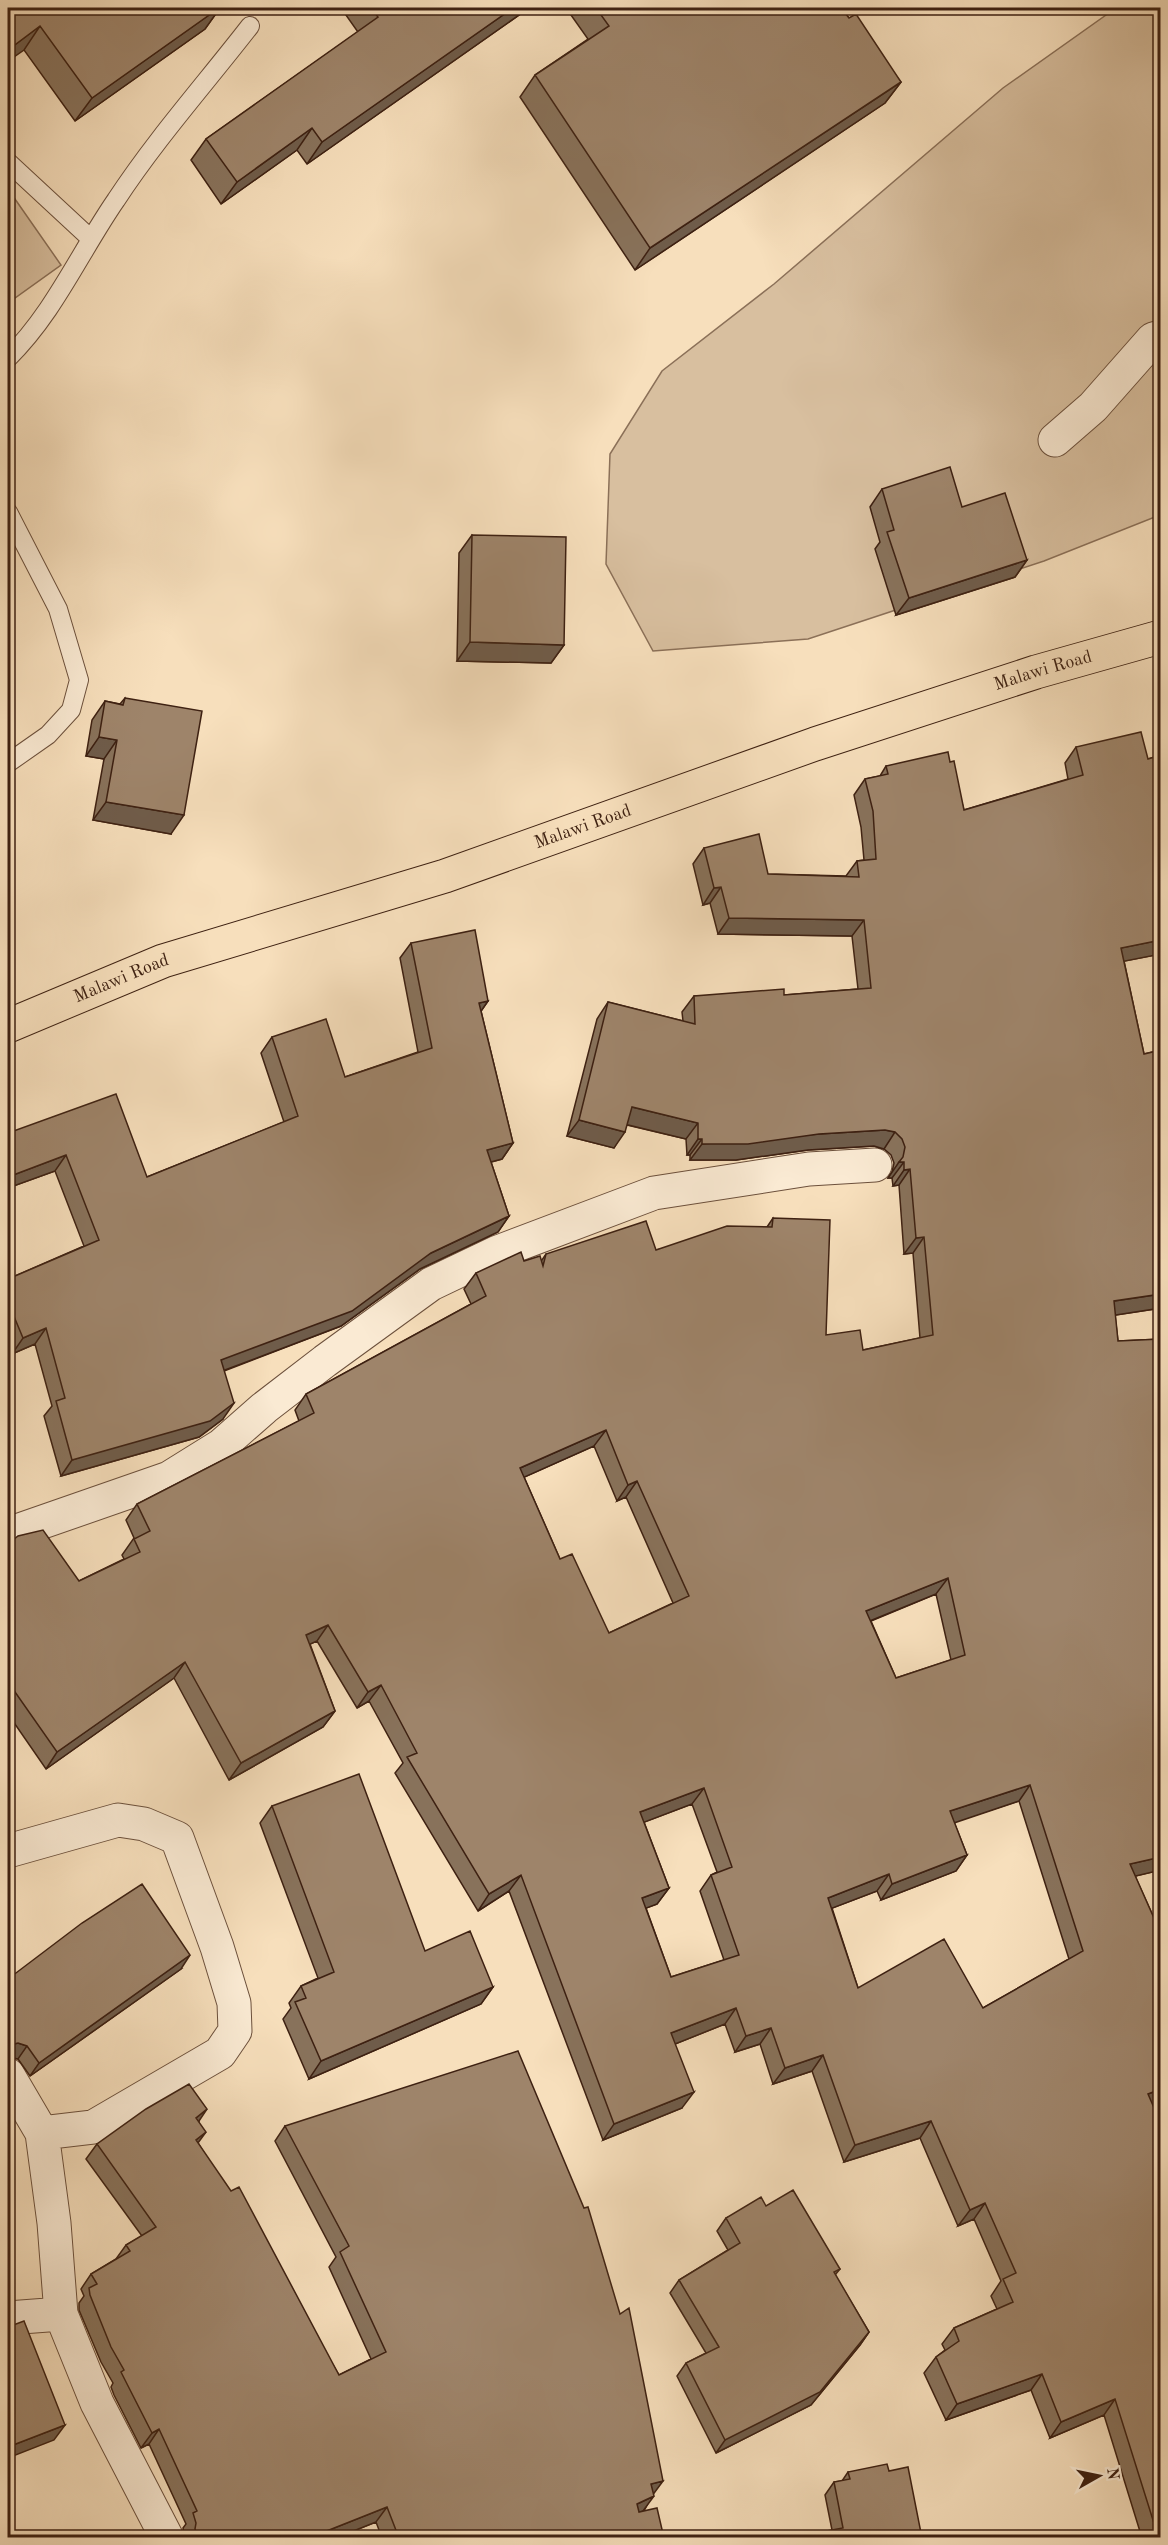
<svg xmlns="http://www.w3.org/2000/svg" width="1168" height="2545" font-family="'Old Standard TT',serif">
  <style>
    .green { fill: #d8bf9f; stroke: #8b7058; stroke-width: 1.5 }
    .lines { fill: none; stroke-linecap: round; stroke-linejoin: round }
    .lane-casing { stroke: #6c503c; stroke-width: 20 }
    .street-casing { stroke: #6c503c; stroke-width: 35 }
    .primary-casing { stroke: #3e2112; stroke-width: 35 }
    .lane { stroke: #faead3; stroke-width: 18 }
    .street { stroke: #faead3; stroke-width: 33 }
    .primary { stroke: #f7dfbc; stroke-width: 33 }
    .wall { fill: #88725b; stroke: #3e2112; stroke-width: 1.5; fill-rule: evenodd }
    .shaded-wall { fill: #6f5c4a; stroke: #3e2112; stroke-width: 1.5 }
    .building { fill: #9e846a; stroke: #3e2112; stroke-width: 1.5; fill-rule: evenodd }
    .labels { text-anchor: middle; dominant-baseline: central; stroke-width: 4.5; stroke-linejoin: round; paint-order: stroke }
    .street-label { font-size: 18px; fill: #3e2112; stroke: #faead3 }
  </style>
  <rect width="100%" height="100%" fill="#f7dfbc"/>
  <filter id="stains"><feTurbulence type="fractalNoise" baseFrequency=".00333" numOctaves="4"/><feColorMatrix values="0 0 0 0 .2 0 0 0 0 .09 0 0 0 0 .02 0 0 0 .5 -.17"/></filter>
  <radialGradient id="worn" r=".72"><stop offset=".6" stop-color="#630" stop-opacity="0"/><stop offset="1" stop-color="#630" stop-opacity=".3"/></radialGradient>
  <path class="green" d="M1116 8H1160V515L1044 561 808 639 653 651 606 564 610 454 662 371 774 284 1003 88Z
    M8 189 61 265 8 303Z"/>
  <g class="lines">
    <g class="lane-casing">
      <path id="lane" d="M8 162 91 239
        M8 358C54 313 80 252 116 200 156 139 205 84 250 26
        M8 512 58 609 79 680 71 710 48 735 8 763"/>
    </g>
    <g class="street-casing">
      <path id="street" d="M1055 440 1093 407 1153 339 1160 337
        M8 1534 169 1478 222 1445 264 1408 325 1361 431 1284 498 1252 654 1193 809 1169 875 1165
        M8 1851 118 1820 144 1824 177 1838 217 1947 234 2003 235 2031 220 2053 93 2127 42 2133
        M8 2075 42 2133 54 2223 61 2314 97 2403 167 2538
        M8 2318 61 2314"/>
    </g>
    <g class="primary-casing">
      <g id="primary">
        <path id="s1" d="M8 1026 163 961 445 876 815 744 1036 672 1160 637"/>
      </g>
    </g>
    <use href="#lane" class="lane"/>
    <use href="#street" class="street"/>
    <use href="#primary" class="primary"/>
  </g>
  <path class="wall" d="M8 8H220L205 29 75 121 24 50Z
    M341 8H529L307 164 297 150 221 204 191 160 206 139 358 32Z
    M566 8H841L849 18 901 82 885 103 635 270 520 97 535 75 588 39Z
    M882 489 962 507 1027 560 1015 577 896 615 875 549 880 542 870 507Z
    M472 535 564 645 551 663 457 661 459 553Z
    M125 698 171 834 93 820 104 759 86 756 92 720 105 701 120 704Z
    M1076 747 1148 759 1161 755V954L1124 961 1144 1054 1161 1050V1308L1115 1315 1118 1341 1161 1339V1870L1135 1876 1161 1934V2100L1152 2104 1161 2538H1142L1104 2415 1050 2438 1031 2390 946 2420 924 2373 936 2357 945 2350 942 2344 954 2328 997 2309 991 2296 1001 2281 974 2219 958 2226 920 2138 844 2162 812 2071 773 2084 760 2044 735 2052 725 2024 675 2044 682 2108 603 2140 509 1891 478 1911 395 1773 403 1763 369 1701 357 1708 317 1641 310 1644 335 1711 323 1727 229 1780 174 1678 46 1769 8 1714V1544L79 1581 124 1559 122 1555 134 1538 126 1520 137 1504 299 1421 295 1410 306 1394 471 1304 464 1289 476 1273 524 1261 542 1260 546 1254 656 1250 767 1227 773 1218 826 1335 863 1350 920 1338 913 1253 904 1254 899 1185 893 1186 892 1178H888L892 1172 894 1163 891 1155 884 1149 874 1146 808 1150 736 1160H690V1155H687L686 1139 627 1125 614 1148 567 1136 597 1019 608 1002 683 1021 682 1012 694 996 784 995 858 989 852 936 718 934 710 903 703 905 693 864 704 848 768 874 846 876 857 861 864 860 861 827 854 795 865 779 880 776 886 766 950 762 964 810 1068 779 1065 763ZM594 1446 617 1501 626 1497 673 1603 609 1633 560 1559 524 1477ZM936 1594 951 1660 896 1678 871 1621ZM1019 1801 1069 1959 983 2008 858 1988 832 1908 877 1891 881 1900 956 1871 967 1855 954 1822ZM692 1804 717 1872 711 1875 700 1891 724 1960 671 1977 646 1908 657 1904 669 1888 644 1822Z
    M411 943 488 1001 481 1011 513 1143 502 1159 491 1162 509 1216 498 1232 420 1269 341 1326 224 1371 223 1419 199 1437 61 1476 44 1416 52 1406 35 1344 12 1354 8 1344V1279L84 1246 55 1171 8 1188V1133L147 1177 284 1122 261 1053 272 1037 345 1077 418 1052 400 958Z
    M272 1806 425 1951 493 1987 481 2004 309 2079 283 2019 291 2008 289 2003 301 1986 318 1978 260 1823Z
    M181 1969 30 2076 18 2059 8 2057V1979Z
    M199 2122 198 2143 339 2375 371 2359 329 2267 336 2257 275 2141 285 2126 653 2494 644 2511 664 2538H382L376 2522 336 2538H185L183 2528 186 2524 149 2444 141 2448 114 2395 111 2387 113 2383 101 2362 79 2310V2303L84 2296 81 2289 91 2274 116 2259 126 2245 142 2236 86 2159 97 2144Z
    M766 2206 840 2269 835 2275 869 2332 860 2345 811 2405 716 2453 677 2376 686 2363 706 2353 670 2293 679 2280 728 2250 717 2231 726 2218Z
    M889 2471 922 2538 832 2530 825 2495 834 2482 842 2481 848 2472Z"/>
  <path class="shaded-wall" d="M219 8H220L205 29 75 121 92 98Z
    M513 8H529L307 164 322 142Z
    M40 26 24 50 8 61V50Z
    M901 82 885 103 635 270 650 248Z
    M312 128 297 150 221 204 237 182Z
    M1027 560 1015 577 896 615 909 598Z
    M470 642 564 645 551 663 457 661Z
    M99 737 117 740 104 759 86 756Z
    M106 802 184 815 171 834 93 820Z
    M721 887 710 903 703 905 714 888Z
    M729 918 864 920 852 936 718 934Z
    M1161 940V954L1110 964 1121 948Z
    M488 1001 477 1017 479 1003Z
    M632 1107 698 1123 686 1139 620 1123Z
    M579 1120 625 1132 614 1148 567 1136Z
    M885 1130 895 1132 884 1149 874 1146 808 1150 736 1160H690L702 1144 819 1134Z
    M698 1139H702L690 1155H687Z
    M513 1143 502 1159 476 1166 487 1150Z
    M66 1155 55 1171 8 1188V1177Z
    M899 1162H904L892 1178H888Z
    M910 1169 899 1185 893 1186 904 1170Z
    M509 1216 498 1232 420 1269 341 1326 209 1376 221 1360 431 1253Z
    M924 1237 913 1253 904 1254 916 1238Z
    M1161 1294V1308L1103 1317 1114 1301Z
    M46 1328 35 1344 12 1354 23 1338Z
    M234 1403 223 1419 199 1437 61 1476 72 1460Z
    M606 1430 594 1446 509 1484 520 1468Z
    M637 1481 626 1497 617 1501 628 1485Z
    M948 1578 936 1594 855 1627 866 1611Z
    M328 1625 317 1641 295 1651 306 1635Z
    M185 1662 174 1678 46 1769 57 1752Z
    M381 1685 369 1701 357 1708 368 1692Z
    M335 1711 323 1727 229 1780 241 1763Z
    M1030 1785 1019 1801 939 1828 950 1811Z
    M704 1788 692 1804 629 1828 640 1812Z
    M967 1855 956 1871 881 1900 892 1884Z
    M1161 1857V1870L1119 1880 1130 1864Z
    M889 1874 877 1891 817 1914 828 1898Z
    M521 1875 509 1891 478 1911 489 1894Z
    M669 1888 657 1904 631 1914 642 1898Z
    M190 1955 181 1969 30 2076 39 2063Z
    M493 1987 481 2004 309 2079 321 2061Z
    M736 2008 725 2024 660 2050 671 2033Z
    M771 2028 760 2044 735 2052 746 2036Z
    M18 2043 27 2046 18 2059 8 2057V2049L10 2045Z
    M823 2055 812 2071 773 2084 785 2068Z
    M1161 2089V2100L1137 2111 1148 2094Z
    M694 2092 682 2108 603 2140 614 2124Z
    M207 2109 197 2124 196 2118Z
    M931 2121 920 2138 844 2162 855 2145Z
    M206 2132 195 2147 196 2140Z
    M985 2203 974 2219 958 2226 970 2210Z
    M869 2332 860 2345 811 2405 716 2453 725 2440Z
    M1042 2374 1031 2390 946 2420 957 2404Z
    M1115 2399 1104 2415 1050 2438 1061 2422Z
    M65 2425 54 2440 8 2458V2447Z
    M159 2429 149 2444 141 2448 152 2433Z
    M663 2481 652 2496 651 2484Z
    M654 2496 643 2511 626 2519 637 2504Z
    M387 2507 376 2522 336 2538H309Z"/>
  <path class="building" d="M8 8H219L92 98 40 26 8 50Z
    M371 8H513L322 142 312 128 237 182 206 139 378 17Z
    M596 8H841L849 18 856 14 901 82 650 248 535 75 609 26Z
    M950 467 962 507 1005 493 1027 560 909 598 887 532 894 530 882 489Z
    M472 535 566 537 564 645 470 642Z
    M125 698 202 711 184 815 106 802 117 740 99 737 105 701 123 705Z
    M1141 732 1148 759 1161 755V940L1121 948 1144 1054 1161 1050V1294L1114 1301 1118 1341 1161 1339V1857L1130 1864 1161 1934V2089L1148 2094 1161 2124V2538H1155L1158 2536 1115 2399 1061 2422 1042 2374 957 2404 936 2357 959 2341 954 2328 1013 2302 1003 2279 1016 2273 985 2203 970 2210 931 2121 855 2145 823 2055 785 2068 771 2028 746 2036 736 2008 671 2033 694 2092 614 2124 521 1875 489 1894 407 1757 417 1753 381 1685 368 1692 328 1625 306 1635 335 1711 241 1763 185 1662 57 1752 8 1682V1544L18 1536 43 1530 79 1581 140 1552 134 1539 150 1531 137 1504 314 1413 306 1394 486 1296 476 1273 521 1252 524 1261 540 1256 543 1266 546 1254 646 1221 656 1250 727 1226 772 1227 773 1218 830 1220 826 1335 860 1330 863 1350 933 1335 924 1237 916 1238 910 1169 904 1170V1162H899L903 1157 905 1147 902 1139 895 1132 885 1130 819 1134 748 1144H702V1139H698V1123L632 1107 625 1132 579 1120 608 1002 695 1024 694 996 784 989V995L871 988 864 920 729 918 721 887 714 888 704 848 759 834 768 874 859 877 857 861 876 859 873 811 865 779 888 774 886 766 948 752 950 762 954 761 964 810 1083 775 1076 747ZM606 1430 628 1485 637 1481 689 1596 609 1633 572 1554 560 1559 520 1468ZM948 1578 965 1655 896 1678 866 1611ZM1030 1785 1083 1951 983 2008 944 1939 858 1988 828 1898 889 1874 892 1884 967 1855 950 1811ZM704 1788 732 1867 711 1875 739 1955 671 1977 642 1898 669 1888 640 1812Z
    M475 930 488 1001 479 1003 513 1143 487 1150 509 1216 431 1253 352 1311 221 1360 234 1403 210 1421 72 1460 56 1401 65 1398 46 1328 23 1338 8 1302V1279L99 1240 66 1155 8 1177V1133L116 1094 147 1177 298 1116 272 1037 326 1019 345 1077 432 1048 411 943Z
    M359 1774 425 1951 470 1931 493 1987 321 2061 295 2002 306 1998 301 1986 334 1972 272 1806Z
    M142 1884 190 1955 39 2063 27 2046 18 2043 10 2045 8 2041V1979L82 1923Z
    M518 2051 584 2208 588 2207 620 2314 629 2308 663 2481 651 2484 654 2496 637 2504 639 2512 657 2508 664 2538H399L387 2507 309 2538H198L195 2529 196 2523 193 2513 197 2511 159 2429 152 2433 125 2380 121 2372 124 2370 111 2347 90 2295 89 2288 97 2284 91 2274 130 2251 126 2245 156 2227 97 2144 146 2109 189 2084 207 2109 196 2118 206 2132 196 2140 231 2191 239 2187 339 2375 386 2352 340 2252 349 2246 285 2126Z
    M793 2190 840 2269 834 2272 869 2332 820 2392 725 2440 686 2363 719 2347 679 2280 740 2243 726 2218 761 2197 766 2206Z
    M24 2321 65 2425 8 2447V2327Z
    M887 2464 889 2471 908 2467 922 2538H788L843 2528 834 2482 850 2479 848 2472Z"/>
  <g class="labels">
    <g class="street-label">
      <text stroke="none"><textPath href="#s1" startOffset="1095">Malawi Road</textPath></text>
      <text stroke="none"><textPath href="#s1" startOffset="609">Malawi Road</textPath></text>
      <text stroke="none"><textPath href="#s1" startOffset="123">Malawi Road</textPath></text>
    </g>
  </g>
  <rect width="1168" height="2545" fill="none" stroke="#f7dfbc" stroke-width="30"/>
  <rect x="9" y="9" width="1150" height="2527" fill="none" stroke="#3e2112" stroke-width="3"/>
  <rect x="15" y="15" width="1138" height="2515" fill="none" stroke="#3e2112" stroke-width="1.5"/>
  <g transform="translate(1099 2476) rotate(81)" stroke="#faead3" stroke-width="4.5" paint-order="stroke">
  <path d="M0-4.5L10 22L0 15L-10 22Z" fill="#3e2112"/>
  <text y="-9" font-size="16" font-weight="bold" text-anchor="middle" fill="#3e2112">N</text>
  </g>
  <rect width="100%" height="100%" filter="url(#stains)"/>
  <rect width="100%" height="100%" fill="url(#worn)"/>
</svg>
